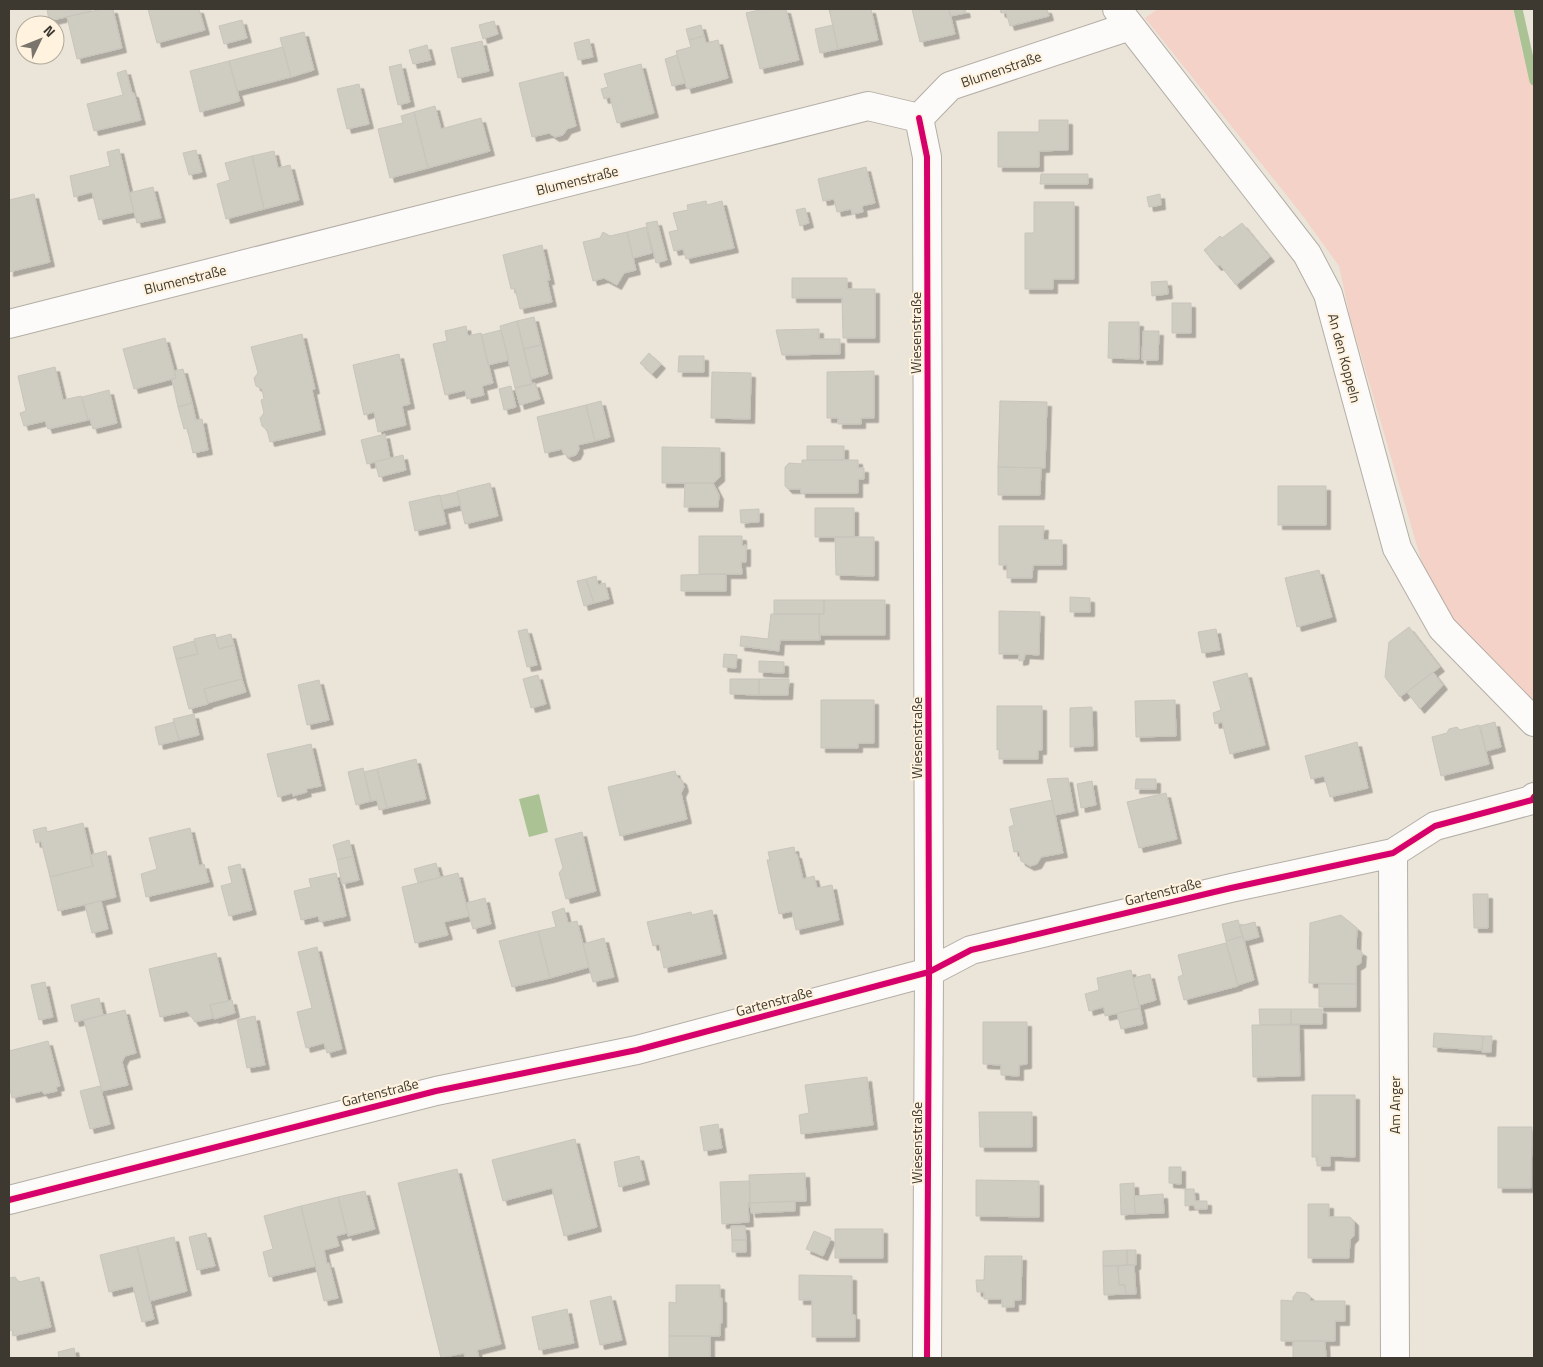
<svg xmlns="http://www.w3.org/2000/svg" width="1543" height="1367" font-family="'Titillium Web',sans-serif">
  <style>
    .green { fill: #f4d2c7 }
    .water { fill: #abc294 }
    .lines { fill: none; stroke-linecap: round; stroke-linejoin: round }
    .stream { stroke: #abc294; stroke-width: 9 }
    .building { fill: #cfccc2; stroke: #c8c5bc; filter: url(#shadow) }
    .minor-casing { stroke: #b3aea6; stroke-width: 30 }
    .minor { stroke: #fcfbf9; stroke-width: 28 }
    .cycleway-casing { stroke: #fff3df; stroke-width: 9 }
    .cycleway { stroke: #d6006c; stroke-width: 6 }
    .labels { text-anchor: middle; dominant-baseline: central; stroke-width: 4; stroke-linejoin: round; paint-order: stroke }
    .street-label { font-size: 14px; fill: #3d3931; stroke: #fff3df }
  </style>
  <defs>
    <filter id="shadow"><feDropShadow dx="4.5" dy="4.5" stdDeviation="0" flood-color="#0004"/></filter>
  </defs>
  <rect width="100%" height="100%" fill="#ebe4d9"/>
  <path class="green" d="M1158 9H1513L1523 55 1534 57V699H1526L1452 617 1422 563 1350 317 1339 266 1300 212 1145 18Z"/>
  <path class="water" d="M539 794 548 832 529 837 519 799Z"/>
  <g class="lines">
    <path class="stream" d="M1518 9 1534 81"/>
  </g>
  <path class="building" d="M47 9H91V11L49 21Z
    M102 9H113L122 48 77 59 67 17Z
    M148 9H199L205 30 157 43Z
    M764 9H786L799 60 760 69 746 13Z
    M829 9H871L878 40 838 49Z
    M912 9H949L955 34 920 42Z
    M949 9H965L966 13 950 16Z
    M1000 9H1047L1049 16 1010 26 1006 12 1001 13Z
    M242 20 247 38 224 44 219 26Z
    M494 21 498 34 483 39 479 25Z
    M701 25 704 36 689 40 686 29Z
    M833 25 838 49 820 53 815 29Z
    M304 32 314 70 291 77 280 38Z
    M704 36 706 43 718 40 728 78 687 89 676 51 691 47 689 40Z
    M589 39 593 57 578 60 574 43Z
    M482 41 489 71 458 78 451 48Z
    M427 45 431 60 413 64 409 50Z
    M283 47 291 77 237 91 229 61Z
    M677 55 685 83 672 86 665 59Z
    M229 61 240 101 200 112 190 71Z
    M401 64 410 102 398 105 389 67Z
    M641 64 654 113 617 123 610 97 604 99 601 89 608 87 604 74Z
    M126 70 132 93H134L141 120 94 131 87 104 123 95 117 73Z
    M563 72 576 126 567 129 563 135 555 137 549 133 532 137 519 83Z
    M359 84 369 124 347 129 337 89Z
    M435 106 441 129 481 118 490 151 428 168 414 112Z
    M414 112 428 168 390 178 378 129 403 123 401 116Z
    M1039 120H1068V150L1039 151V167H998V132H1039Z
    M119 149 134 212 99 220 92 192 74 197 70 176 110 166 107 152Z
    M196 150 202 172 189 175 183 153Z
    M274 151 278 168 290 165 299 200 264 209 252 156Z
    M252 156 264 209 226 219 217 184 230 180 225 163Z
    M866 167 875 203 862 206 863 212 852 214 851 209 837 212 834 199 823 201 818 179Z
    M1041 174H1088V184H1040Z
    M153 187 161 218 137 223 129 193Z
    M34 194 50 262 9 272V200Z
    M1160 194 1161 205 1149 207 1147 197Z
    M706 201 707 205 722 201 734 248 686 259 683 249 674 251 669 232 678 230 673 213 688 210 687 205Z
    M1034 202H1074V279H1053V289H1025V233H1034Z
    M805 208 809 223 800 226 796 210Z
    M657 221 667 260 656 263 646 223Z
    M1242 223 1270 257 1236 285 1220 265 1217 266 1204 250 1220 236 1222 238Z
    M646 227 652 253 633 258 627 232Z
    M603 232 610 236 627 232 636 270 624 273 617 285 604 278 593 281 583 242 600 238Z
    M542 245 550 280H547L552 302 520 309 515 288 511 289 503 255Z
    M792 278H847V289H875V338H843L842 298H792Z
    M1167 281 1168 294 1152 296 1151 282Z
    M1172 303H1191V333H1172Z
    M534 317 541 345 524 349 517 321Z
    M517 321 532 384 515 388 500 326Z
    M1109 322H1139V359L1108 358Z
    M466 326 468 336 481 333 493 383 482 386 484 395 467 399 465 390 445 395 433 344 447 341 445 331Z
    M819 329V339H840V354L782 355 776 330Z
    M501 330 509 360 488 365 481 335Z
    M1143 331H1159L1158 360H1142Z
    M302 334 315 389 312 390 321 430 270 442 267 430 262 426 260 418 264 413 261 400 264 399 262 389 256 386 254 378 258 373 251 347Z
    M165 338 176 378 134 389 123 349Z
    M541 345 548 374 531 379 524 349Z
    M649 353 661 364 652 374 640 363Z
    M399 354 410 404 402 406 406 425 378 432 374 412 364 415 353 365Z
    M679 356H704V372H678Z
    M55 367 63 400 81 396 88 420 48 429 45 421 24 426 20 413 26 411 18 376Z
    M183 369 192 403 178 407 172 380 176 378 174 371Z
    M874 371V418H861V424H838V418H827V372Z
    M712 372 751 373 750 419 711 418Z
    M535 383 540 399 520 405 515 388Z
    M511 386 516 407 504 410 499 389Z
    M109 390 117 423 93 429 90 419 88 420 82 397Z
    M601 401 610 437 595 441 586 405Z
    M1000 401 1047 402 1045 468 998 467Z
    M192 403 196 420 202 419 208 450 193 453 187 428 184 429 178 407Z
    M586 405 595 441 578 445 579 449 576 455 569 457 563 453 562 449 545 453 537 417Z
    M385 434 390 458 367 464 361 440Z
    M807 446H844V460H807Z
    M662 447 720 448V477L713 483H662Z
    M403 455 406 470 379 477 375 462Z
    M802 460H858V468H864V479H858V493H801V489H788L785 486V467L789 463 802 464Z
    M998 467 1041 468 1040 495H998Z
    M490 483 498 516 465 524 457 491Z
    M685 483H713L719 495 718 507H684Z
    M1278 486H1326V525H1278Z
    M457 492 460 505 443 509 440 496Z
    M440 495 446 524 415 531 409 502Z
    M815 508H854V537H815Z
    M759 509V522L741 523 740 510Z
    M999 526H1044L1043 540H1062V565H1033L1032 578H1007V565H999Z
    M699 536H742V546L746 545V562H741L742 574H699Z
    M835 537H874V576L836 575Z
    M1319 570 1332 617 1297 627 1285 578Z
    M726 574V591H681V575Z
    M596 576 598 585 605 583 609 599 594 603 586 579Z
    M586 579 594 603 584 606 577 581Z
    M1070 597 1090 598V612H1070Z
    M774 600H824V614H774Z
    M824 600H885V635H819V614H824Z
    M999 611 1040 612 1039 655 1025 654 1024 660 1019 661V654H999Z
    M771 614H819L820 640H780L779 651 740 646 741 636 768 639Z
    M1409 627 1440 667 1400 697 1385 677 1389 642Z
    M527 629 537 665 527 667 518 631Z
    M1216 629 1220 650 1202 653 1198 632Z
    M215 634 219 649 234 645 242 679 204 689 208 704 189 709 176 659 198 654 194 639Z
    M231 634 234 645 219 649 216 638Z
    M194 641 198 654 176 659 173 647Z
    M724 654 737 655 736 668 723 667Z
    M759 661 784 662V673L759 672Z
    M1433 672 1443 685 1420 709 1407 692Z
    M1247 673 1265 745 1230 754 1222 722 1215 724 1213 713 1221 710 1213 682Z
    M538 675 546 704 531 708 523 679Z
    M242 679 246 692 208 703 204 689Z
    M730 679H759V695L730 694Z
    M759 679H789L788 695H759Z
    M319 680 329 720 307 725 298 685Z
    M821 700H874V743H858V748H821Z
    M1175 700 1176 736 1136 737 1135 701Z
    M997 706H1042V750H1038V759H999V749L997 750Z
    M1092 707 1093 746 1070 747V708Z
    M194 714 199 735 179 740 173 719Z
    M174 722 179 740 159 745 155 727Z
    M1495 722 1501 747 1486 751 1480 726Z
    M1479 725 1489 764 1441 776 1432 737 1447 733 1449 729 1457 727 1460 730Z
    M1357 742 1368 788 1330 797 1324 776 1311 779 1305 756Z
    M311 744 321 786 306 789 307 792 293 796 292 793 278 797 267 754Z
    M416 759 426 799 387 808 377 769Z
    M363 768 371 801 356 805 348 772Z
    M377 769 387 808 379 810 377 800 371 801 364 772Z
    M675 771 677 777 682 780 684 787 681 793 687 819 620 836 608 787Z
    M1068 778 1074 811 1055 815 1047 779Z
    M1136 779H1156V789H1135Z
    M1092 781 1096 805 1081 808 1077 784Z
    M1166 793 1177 839 1139 848 1127 802Z
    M1052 800 1063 853 1041 857 1037 864 1030 866 1021 861 1019 851 1014 852 1009 827 1014 825 1010 809Z
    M83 823 93 866 50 877 41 841 36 843 33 830 46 827 47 832Z
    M190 828 199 866 204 864 209 882 146 897 141 874 157 869 149 838Z
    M582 832 596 891 566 899 559 873 563 868 555 839Z
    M349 840 353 856 337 860 333 845Z
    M794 847 795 854H797L803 879 814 876 817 888 832 885 839 920 796 930 792 911 779 914 767 860H770L768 852Z
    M106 851 116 897 58 911 50 877 93 866 90 855Z
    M353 856 359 880 342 884 337 860Z
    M436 863 440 877 418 883 414 869Z
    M240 864 252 910 229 916 221 886 232 883 228 867Z
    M336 873 346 916 320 922 318 916 301 920 294 891 311 887 309 879Z
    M458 873 469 916 444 922 448 935 415 943 402 887Z
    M1473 894H1488V928H1474Z
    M485 898 491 924 473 929 466 903Z
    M101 901 108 929 92 933 85 905Z
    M564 908 568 923 577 921 589 967 550 978 538 931 556 927 552 912Z
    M712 910 722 954 664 968 659 944 653 946 647 922 691 912 692 915Z
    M1341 915 1357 928 1356 949 1362 952 1361 963 1356 966V984L1309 983 1310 923Z
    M1238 920 1243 936 1226 941 1222 924Z
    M1255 922 1259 937 1244 941 1239 926Z
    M538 931 550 978 512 987 499 941Z
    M1243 936 1254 980 1238 985 1226 941Z
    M604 938 614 977 593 982 583 944Z
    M1226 943 1238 986 1184 1000 1178 977 1183 975 1178 955Z
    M317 947 342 1049 327 1053 324 1043 306 1048 297 1012 312 1008 298 952Z
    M216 953 228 1001 210 1005 213 1018 195 1022 187 1011 160 1017 149 969Z
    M1131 970 1140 1008 1105 1016 1104 1007 1089 1011 1085 994 1099 990 1097 978Z
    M1150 974 1156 1000 1139 1005 1133 978Z
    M45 982 53 1017 39 1020 31 985Z
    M1319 984H1356V1007H1319Z
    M99 998 103 1015 75 1022 71 1005Z
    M232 1000 235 1013 214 1019 210 1005Z
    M1140 1008 1143 1024 1121 1029 1117 1013Z
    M1259 1009H1291V1024L1260 1025Z
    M1291 1009H1322V1024H1291Z
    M125 1010 136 1053 125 1056 122 1062 128 1085 102 1091 84 1020Z
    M255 1016 265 1065 247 1068 237 1020Z
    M983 1022H1027V1064L1019 1065V1076L1001 1075V1065L983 1064Z
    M1252 1025H1299L1300 1076 1253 1077Z
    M1434 1033 1483 1036 1482 1050 1433 1047Z
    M1483 1036H1492L1491 1052H1482Z
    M48 1041 60 1086 56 1087 57 1091 44 1094 42 1091 12 1098 9 1085V1051Z
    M867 1077 873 1125 801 1134 799 1115 809 1113 805 1085Z
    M100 1086 110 1124 90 1129 80 1091Z
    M1312 1095H1355V1157L1330 1156V1166H1317V1157H1312Z
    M979 1112H1032V1147H980Z
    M718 1124 722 1148 704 1151 700 1127Z
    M1498 1127H1532L1531 1188H1498Z
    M575 1139 597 1227 564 1236 552 1188 503 1201 492 1160Z
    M639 1156 645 1180 619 1187 614 1162Z
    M1169 1167H1181V1184L1169 1183Z
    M457 1169 501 1344 477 1350 479 1358H465L464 1353 441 1358 398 1183Z
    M805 1173 806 1201 750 1203 749 1175Z
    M976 1180 1039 1181V1217L976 1216Z
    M750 1181V1203H748L749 1222 722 1224 720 1182Z
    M1134 1183 1135 1214 1121 1215 1120 1184Z
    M1185 1189H1194L1195 1201H1207V1209H1195L1194 1205 1185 1206Z
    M365 1191 375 1229 348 1236 338 1197Z
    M1163 1194 1164 1213 1135 1214 1134 1196Z
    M338 1197 347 1233 336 1236 339 1246 324 1250 327 1264 329 1263 338 1298 324 1301 301 1206Z
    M795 1201V1211L751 1213 750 1203Z
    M1308 1204H1329V1217H1350L1354 1221V1236L1350 1240 1349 1258H1308Z
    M301 1206 316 1266 269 1277 263 1252 273 1249 264 1216Z
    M731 1226H745L746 1240H732Z
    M835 1229H883V1258H835Z
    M814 1231 831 1238 823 1256 806 1249Z
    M206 1233 215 1266 197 1270 189 1237Z
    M174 1237 187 1291 150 1301 137 1246Z
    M732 1240H746V1252H732Z
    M137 1246 154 1319 142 1322 133 1286 109 1292 100 1255Z
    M1127 1250H1136V1265H1127Z
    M1127 1250V1265L1103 1266V1251Z
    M985 1256H1022L1021 1300H1014V1307H1002V1299H984V1292H977L976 1280H984Z
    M1127 1265H1134L1136 1294H1126L1125 1285H1119L1118 1266Z
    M1103 1266H1118L1119 1285H1125L1126 1294 1104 1295Z
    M799 1275 852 1276V1315H855V1337H812V1300H799Z
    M15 1277 19 1282 39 1277 51 1327 13 1336 12 1330 9 1331V1278Z
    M676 1285H720V1298H722V1323H720V1336H669V1302L676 1303Z
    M1297 1292 1306 1293 1310 1296V1301H1345V1321H1335V1341H1281V1300L1293 1301V1297Z
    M611 1296 622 1340 600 1345 590 1301Z
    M567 1309 574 1343 539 1350 532 1317Z
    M669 1336H710V1358H669Z
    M1293 1341H1325L1326 1358H1293Z
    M74 1348 76 1358H59L58 1352Z"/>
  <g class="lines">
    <g class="minor-casing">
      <path id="minor" d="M1117 9 1307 254 1328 294 1397 548 1442 628 1534 722
        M919 118 927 157 929 972 927 1358
        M919 118 950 86 1130 26
        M9 324 868 106 919 118
        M1393 853 1395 1358
        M9 1200 436 1091 637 1050 929 972 971 950 1231 888 1393 853 1435 826 1532 800 1534 797"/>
    </g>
    <use href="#minor" class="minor"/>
    <g class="cycleway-casing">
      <path id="cycleway" d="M919 118 927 157 929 972 927 1358
        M9 1200 436 1091 637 1050 929 972 971 950 1231 888 1393 853 1435 826 1532 800 1534 797"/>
    </g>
    <use href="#cycleway" class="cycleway"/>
  </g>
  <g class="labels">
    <g class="street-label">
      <text transform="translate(1001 69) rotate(-19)">Blumenstraße</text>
      <text transform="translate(577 180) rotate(-14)">Blumenstraße</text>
      <text transform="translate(185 279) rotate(-14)">Blumenstraße</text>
      <text transform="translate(915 333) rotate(-90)">Wiesenstraße</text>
      <text transform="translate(1345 358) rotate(75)">An den Koppeln</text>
      <text transform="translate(916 738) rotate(-90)">Wiesenstraße</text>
      <text transform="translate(1163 891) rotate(-14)">Gartenstraße</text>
      <text transform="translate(774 1001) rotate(-15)">Gartenstraße</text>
      <text transform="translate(380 1092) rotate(-14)">Gartenstraße</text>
      <text transform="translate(1394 1105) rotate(-90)">Am Anger</text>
      <text transform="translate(916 1143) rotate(-90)">Wiesenstraße</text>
    </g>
  </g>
  <rect width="1543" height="1367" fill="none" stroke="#3d3931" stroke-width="20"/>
  <g transform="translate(40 40) rotate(47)"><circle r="24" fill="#fff3df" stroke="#b1a999"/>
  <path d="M0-4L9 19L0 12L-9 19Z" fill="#7a756c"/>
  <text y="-8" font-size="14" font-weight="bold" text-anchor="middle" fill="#3d3931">N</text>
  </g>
</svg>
